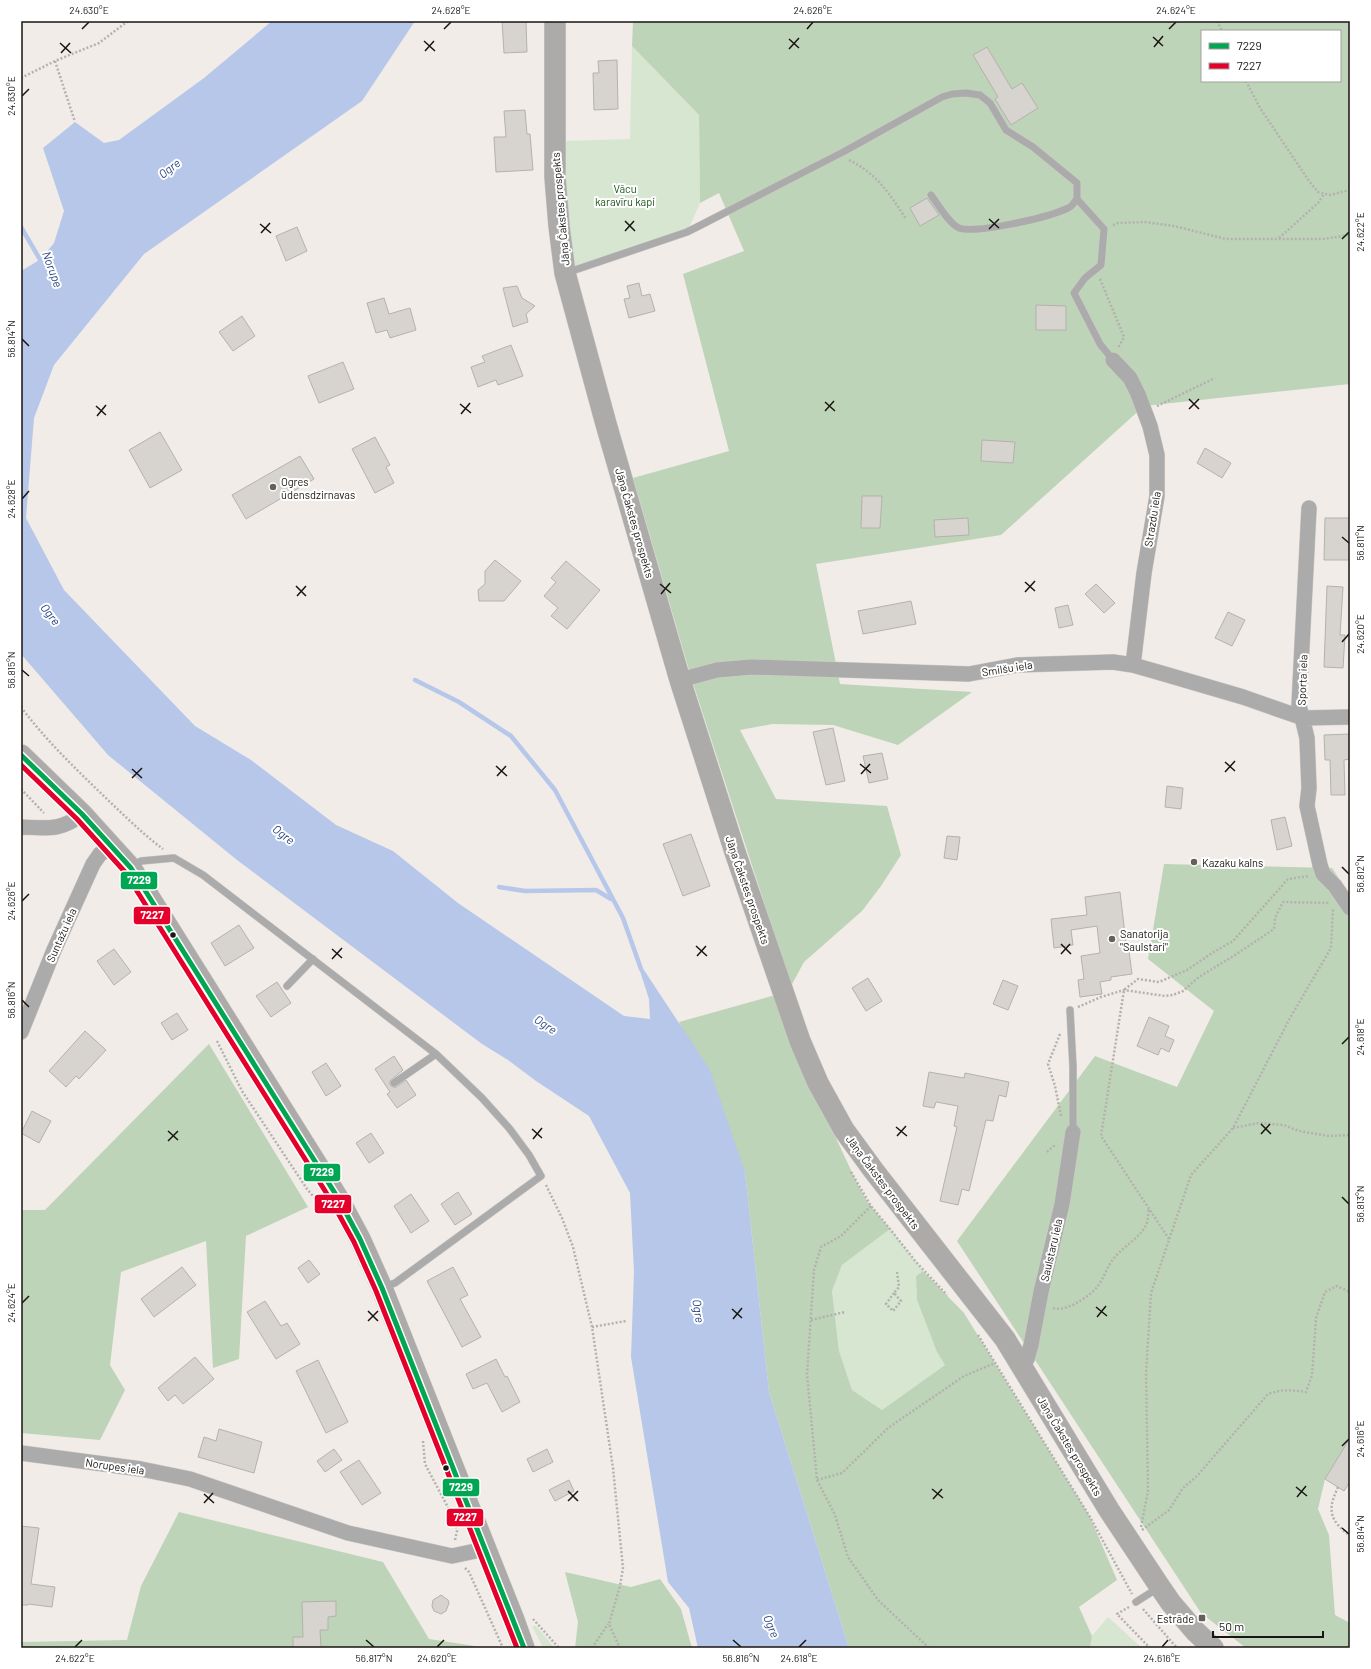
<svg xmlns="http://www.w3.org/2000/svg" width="1371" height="1669" font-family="Barlow,sans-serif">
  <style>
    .green { fill: #d6e6d0 }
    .forest { fill: #bed4b8; fill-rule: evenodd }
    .water { fill: #b6c7ea }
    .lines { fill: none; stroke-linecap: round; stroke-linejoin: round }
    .stream { stroke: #b6c7ea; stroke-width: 4.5 }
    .building { fill: #d7d3cf; stroke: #b5b1ad }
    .lane-casing { stroke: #cdcac6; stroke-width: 8 }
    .street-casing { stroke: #cdcac6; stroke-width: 16 }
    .secondary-casing { stroke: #cdcac6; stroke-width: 22 }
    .path { stroke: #b3b1b0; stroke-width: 2.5; stroke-dasharray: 2 2; stroke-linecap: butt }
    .lane { stroke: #acabab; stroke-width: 7 }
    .street { stroke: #acabab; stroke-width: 15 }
    .secondary { stroke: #acabaa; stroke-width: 21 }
    .bus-1-casing { stroke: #fff; stroke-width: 8 }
    .bus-2-casing { stroke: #fff; stroke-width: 8 }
    .bus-1 { stroke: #00a651; stroke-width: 5 }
    .bus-2 { stroke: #e4002b; stroke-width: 5 }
    .ticks { fill: none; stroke: #181512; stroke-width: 1.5 }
    .poi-dot { fill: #64605d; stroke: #fff; stroke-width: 1.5 }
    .bus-dot { fill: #181512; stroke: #fff; stroke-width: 1.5 }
    .labels { text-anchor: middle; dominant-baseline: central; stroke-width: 4; stroke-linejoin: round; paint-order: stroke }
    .park-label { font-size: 11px; fill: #185317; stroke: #fff }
    .street-label { font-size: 11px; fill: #181512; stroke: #fff }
    .poi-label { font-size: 11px; fill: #181512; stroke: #fff; text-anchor: start }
    .water-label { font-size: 12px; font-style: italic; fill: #2b4685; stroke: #fff }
    .line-badge { stroke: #fff; stroke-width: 1.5 }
    .badge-label { font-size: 11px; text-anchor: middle; font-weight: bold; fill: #fff }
    .neatline { fill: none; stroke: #181512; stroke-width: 1.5 }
    .ticks-label { font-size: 10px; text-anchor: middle; fill: #181512 }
  </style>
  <rect width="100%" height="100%" fill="#f1ece7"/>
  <path class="green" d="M632 46 699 115 700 203 687 232 574 270 566 195 565 141 630 139Z
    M890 1229 923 1271 916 1276 917 1300 937 1352 945 1365 882 1410 852 1390 839 1351 832 1291 842 1265Z
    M1108 1617 1142 1648H1090L1092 1636Z
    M532 1626H536L555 1648H543Z"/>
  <path class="forest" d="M633 21H1350V384L1144 406 1001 535 816 564 840 684 972 692 898 745 833 725 772 724 740 730 776 799 887 806 901 855 881 886 862 911 804 962 791 986 691 677 633 478 729 451 683 274 744 251 719 193 700 203 699 115 632 46ZM1202 31H1340V81H1202Z
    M1164 864 1332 868 1350 895V1443L1348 1442 1325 1479 1318 1509 1329 1535 1335 1615 1350 1623V1648H1246L1201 1613 957 1241 1095 1056 1177 1087 1214 1011 1148 959Z
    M783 993 835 1136 856 1181 868 1203 890 1229 842 1265 832 1291 839 1351 852 1390 882 1410 945 1365 937 1352 917 1300 916 1276 923 1271 964 1313 1090 1517 1117 1580 1079 1607 1092 1636 1090 1648H849L769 1392 745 1172 679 1022Z
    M209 1044 308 1207 246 1236 239 1359 213 1368 206 1241 121 1272 110 1365 125 1390 100 1440 21 1433V1210H45Z
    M179 1512 383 1562 429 1639 488 1648H21V1642L127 1640 141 1586Z
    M565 1572 631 1587 660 1579 681 1609 692 1648H575L578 1622Z"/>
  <path class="water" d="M272 21H415L362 101 144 254 54 365 34 418 26 518 64 590 195 726 251 760 336 825 393 851 458 903 624 1016 650 1019 649 999 638 965 640 964 710 1070 745 1172 769 1392 849 1648H698L689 1608 668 1582 631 1357 634 1272 630 1193 589 1116 536 1081 508 1060 482 1044 237 860 108 755 21 654V271L41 259 54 243 64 211 43 148 75 122 104 143 119 140 204 78Z"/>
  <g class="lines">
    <path class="stream" d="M21 227 42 263
      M415 680 459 702 511 736 555 790 623 918 641 969
      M499 887 525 891 596 890 611 899"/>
  </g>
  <path class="building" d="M502 21H526L527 52 504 53Z
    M987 47 1012 89 1022 83 1038 108 1011 125 995 99 998 97 973 55Z
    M617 60 618 109 594 110 593 73H599L598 61Z
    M525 110 527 134H530L533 170 496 172 494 137H506L504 111Z
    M927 198 939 215 920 226 910 208Z
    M297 227 307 251 286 261 276 236Z
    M639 283 642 296 650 294 655 311 629 318 624 299 630 298 627 286Z
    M517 286 522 298 535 306 526 314 528 322 513 327 503 288Z
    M384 298 389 314 410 308 416 330 390 338 387 330 376 333 367 303Z
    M1036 305 1066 306V330H1036Z
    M242 316 255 336 233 351 219 332Z
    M511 345 523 376 498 385 496 380 478 387 471 367 485 362 482 356Z
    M343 362 354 389 319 403 308 376Z
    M160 432 182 470 150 488 129 450Z
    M375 437 390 465 386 467 394 483 375 493 352 449Z
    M982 440 1015 442 1013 463 981 461Z
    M1205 448 1231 463 1222 478 1197 463Z
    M300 456 314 479 246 519 232 495Z
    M862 496H882L880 528H861Z
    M968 518 969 535 935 537 934 520Z
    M1325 518H1350V560H1324Z
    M495 560 521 581 504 601H479L478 590 485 584V571Z
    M566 561 600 590 567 629 551 616 558 608 544 596 556 582 551 578Z
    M1096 584 1115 603 1104 613 1085 594Z
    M1327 586 1343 587 1340 635H1345L1343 668 1324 667Z
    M911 601 916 624 863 634 858 611Z
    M1068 605 1073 625 1059 628 1055 608Z
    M1228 612 1245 620 1232 646 1215 638Z
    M833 728 845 781 826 785 813 732Z
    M1350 734V759L1344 760 1345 795H1331L1330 760H1325L1324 735Z
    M882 753 888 779 869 783 863 756Z
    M1167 786 1183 788 1181 809 1165 807Z
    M1285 817 1292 846 1277 850 1271 820Z
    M691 834 710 886 683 896 663 844Z
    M947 836 960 837 957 860 944 858Z
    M1120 892 1127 951H1129L1132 974 1111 977V980L1100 982 1102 994 1080 997 1078 980 1084 979 1081 956 1100 953 1097 926 1071 930 1073 945 1054 948 1051 919 1087 915 1085 897Z
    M239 925 254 948 225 966 211 943Z
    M114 949 131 972 114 985 97 961Z
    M868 978 882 1001 866 1011 852 988Z
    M1003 980 1018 986 1008 1010 993 1004Z
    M277 982 291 1003 271 1017 256 996Z
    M177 1013 188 1030 172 1040 161 1023Z
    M1149 1017 1169 1026 1165 1036 1174 1040 1169 1052 1161 1048 1158 1055 1137 1046Z
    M85 1031 106 1050 79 1079 76 1076 66 1087 49 1071Z
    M394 1056 403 1070 390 1081V1085L395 1088 406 1080 416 1095 397 1108 387 1094 390 1092 375 1069Z
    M326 1063 341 1086 326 1096 312 1072Z
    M929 1072 964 1078 965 1073 1009 1082 1006 1097 999 1095 993 1121 986 1120 969 1191 962 1189 958 1205 940 1201 957 1127 954 1126 958 1106 936 1102 934 1108 923 1106Z
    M32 1111 51 1121 39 1143 21 1133Z
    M371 1133 384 1153 369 1163 356 1143Z
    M458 1192 472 1214 455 1225 441 1204Z
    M411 1194 429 1221 411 1233 394 1206Z
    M309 1260 320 1274 308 1283 298 1268Z
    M182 1267 196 1285 154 1317 141 1299Z
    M453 1267 468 1295 460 1299 481 1337 462 1347 427 1281Z
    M265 1301 281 1326 287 1323 300 1344 276 1359 247 1312Z
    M195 1357 214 1379 183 1404 175 1395 168 1401 158 1388Z
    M496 1359 505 1377 507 1376 520 1402 502 1412 487 1383 473 1389 466 1374Z
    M318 1360 348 1422 326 1433 296 1371Z
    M219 1429 262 1442 254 1473 198 1457 204 1437 216 1441Z
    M1350 1438V1482L1344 1491 1325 1479Z
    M334 1449 342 1460 325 1472 317 1461Z
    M547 1449 553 1462 533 1472 527 1459Z
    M359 1460 381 1493 362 1505 340 1472Z
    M569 1480 574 1491 555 1501 549 1490Z
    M21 1526 39 1528 31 1584 55 1587 52 1607 28 1604V1605H21Z
    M441 1595 448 1600 449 1603 446 1611 441 1614 434 1611 432 1606 433 1600Z
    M336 1601V1616L328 1617V1630H320L321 1648H293V1637H303L302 1602Z"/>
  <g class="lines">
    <g class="lane-casing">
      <path id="lane" d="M931 195C938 204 949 224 959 228 977 234 1050 217 1068 208 1072 207 1074 202 1077 199
        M566 273 687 232 699 226 845 151 942 97 952 94 966 93 980 95 990 103 1006 130 1033 147 1077 183V199L1104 229 1101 265 1085 278 1074 293 1100 344 1113 360
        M133 866 141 861 174 858 203 875 436 1054 482 1098 509 1128 529 1155 541 1176 395 1283 384 1287
        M287 986 313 959
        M1070 1010 1073 1067V1132
        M394 1083 436 1054
        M1136 1602 1158 1588"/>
    </g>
    <g class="street-casing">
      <path id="street" d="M1113 360 1130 378 1138 394 1150 426 1157 455V496L1144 573 1133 665
        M1309 508 1299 705 1307 738 1309 788 1307 806 1320 865 1323 874 1335 886 1350 908
        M680 680 717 670 751 667 969 674 1017 665 1113 662 1133 665 1161 673 1243 697 1303 718 1350 717
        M21 827C46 828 62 831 82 814
        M21 1032 54 950 93 864 100 854 112 847
        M1022 1365 1027 1359 1031 1345 1041 1292 1062 1204 1073 1132
        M21 1453 141 1469 190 1479 348 1533 452 1556 485 1549"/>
    </g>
    <g class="secondary-casing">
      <path id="secondary" d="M555 21V177L559 226 565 273 606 424 680 680 735 852 800 1041 818 1083 844 1130 874 1171 1005 1339 1109 1510 1160 1587 1171 1603 1195 1631 1213 1648
        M21 755 82 814 131 868 338 1198 360 1239 382 1288 514 1620 524 1648"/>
    </g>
    <path class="path" d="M1217 21 1222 31
      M55 61 75 122
      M21 78 55 61 99 43 128 21
      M1246 81 1260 108 1309 181 1318 192 1330 195 1350 190
      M849 160C876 173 890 194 906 219
      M1113 225 1118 223 1145 222 1174 226 1226 239H1323L1350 235
      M1279 238 1318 203 1324 194
      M1100 279 1124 337 1118 348
      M1157 406 1215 378
      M21 707C47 742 79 772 110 802 127 818 144 835 163 849
      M21 789 44 813
      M1078 1007 1101 997 1124 990 1165 996 1173 995 1183 991 1199 977 1235 955 1274 929 1275 918 1283 902 1329 903
      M1060 1034 1048 1064 1055 1086 1061 1116
      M217 1041 242 1091 307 1189 318 1202
      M1233 1128 1259 1123 1284 1125 1299 1131 1329 1136 1350 1135
      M1047 1152 1056 1144
      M851 1172 871 1206 890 1229 916 1262 947 1295
      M546 1185 562 1218 573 1247 592 1327 613 1468 623 1568 620 1586 609 1624 620 1648
      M871 1206 841 1236 821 1247 814 1270 807 1374 817 1480 835 1515 848 1557 878 1600 929 1648
      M1169 1239 1101 1136 1124 990 1138 979 1159 982 1187 970 1212 953 1233 941 1288 879 1309 876
      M894 1293 886 1304 893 1311 901 1301 894 1293 899 1287 897 1272
      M1053 1308C1067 1312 1089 1297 1098 1286 1105 1276 1107 1266 1115 1257 1124 1246 1138 1239 1145 1227 1148 1223 1148 1214 1149 1209
      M811 1320 845 1312
      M592 1327 626 1321
      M978 1335 1090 1517 1132 1594
      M423 1441 425 1464 452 1515
      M817 1480 842 1473 888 1428 964 1376 995 1363
      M1338 1487C1332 1501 1327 1512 1338 1525 1342 1529 1345 1533 1350 1535
      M1141 1527 1148 1491 1146 1373 1151 1293 1191 1175 1233 1128 1290 1018 1331 948 1333 909
      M1142 1530 1169 1510 1183 1488 1197 1476 1268 1394C1282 1389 1292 1390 1306 1392L1312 1375 1313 1362 1316 1318 1325 1292 1337 1286 1350 1292
      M455 1540 457 1531 456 1525
      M465 1568 469 1572 503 1648
      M1129 1607 1117 1614 1150 1648
      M1143 1609 1177 1648
      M533 1619 559 1648
      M592 1648 608 1624"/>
    <use href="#lane" class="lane"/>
    <use href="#street" class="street"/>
    <use href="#secondary" class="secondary"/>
    <g class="bus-1-casing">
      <path id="bus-1" d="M21 755 82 814 131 868 338 1198 360 1239 382 1288 524 1648"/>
    </g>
    <g class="bus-2-casing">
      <path id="bus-2" d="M21 765 77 819 125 872 332 1202 354 1242 376 1291 517 1648"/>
    </g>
    <use href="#bus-1" class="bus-1"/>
    <use href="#bus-2" class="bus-2"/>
  </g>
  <path class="ticks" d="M82 29 89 22M444 29 451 22M807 29 813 22M1169 29 1176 22M1153 37 1163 46M789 39 799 48M424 41 435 51M60 43 71 53M1154 47 1163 36M789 49 799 38M425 51 434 41M61 53 70 43M22 96 29 89M989 219 999 228M625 221 635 231M260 224 271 233M989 229 999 219M625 231 634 221M261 233 270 223M1342 239 1349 232M22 339 29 346M1189 399 1199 409M825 402 835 411M460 404 471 413M96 406 106 415M1189 409 1199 399M825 411 834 401M461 414 470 403M97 416 106 405M22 499 29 491M1342 537 1349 543M1025 582 1035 591M660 584 671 593M296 586 306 596M1025 592 1035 581M661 594 670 583M297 596 306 586M1342 642 1349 634M22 670 29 676M1225 762 1235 771M860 764 871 773M496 766 507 776M132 769 142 778M1225 772 1235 761M861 774 870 764M497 776 506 766M132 778 142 768M1342 867 1349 874M22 901 29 894M1061 944 1071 954M696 946 707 956M332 949 342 958M1061 954 1070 944M697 956 706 946M332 959 342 948M22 1000 29 1007M1342 1044 1349 1037M1261 1124 1271 1134M896 1127 907 1136M532 1129 542 1138M168 1131 178 1140M1261 1134 1270 1124M897 1136 906 1126M533 1139 542 1128M168 1141 178 1131M1342 1197 1349 1204M22 1303 29 1296M1096 1307 1107 1316M732 1309 742 1318M368 1311 378 1321M1097 1317 1106 1306M733 1319 742 1308M368 1321 378 1311M1342 1446 1349 1439M1296 1487 1307 1496M932 1489 943 1498M568 1491 578 1501M204 1494 214 1503M1297 1497 1306 1486M933 1499 942 1489M568 1501 578 1491M204 1503 213 1493M1342 1528 1349 1534M366 1640 374 1647M733 1640 741 1647M75 1647 82 1640M437 1647 444 1640M799 1647 806 1640M1162 1647 1168 1640"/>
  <g class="poi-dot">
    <circle cx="273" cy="487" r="4"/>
    <circle cx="1194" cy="862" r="4"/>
    <circle cx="1112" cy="939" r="4"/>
    <rect x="1198" y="1614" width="8" height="8" rx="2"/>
  </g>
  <g class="bus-dot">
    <circle cx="173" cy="935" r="3.5"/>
    <circle cx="446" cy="1468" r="3.5"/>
  </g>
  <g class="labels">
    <g class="park-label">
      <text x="625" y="188">Vācu<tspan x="625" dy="13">karavīru kapi</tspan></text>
    </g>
    <g class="street-label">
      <text transform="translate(560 209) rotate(-95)">Jāņa Čakstes prospekts</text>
      <text transform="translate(1152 519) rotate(-81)">Strazdu iela</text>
      <text transform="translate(635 523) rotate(74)">Jāņa Čakstes prospekts</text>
      <text transform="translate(1007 668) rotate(-9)">Smilšu iela</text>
      <text transform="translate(1302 680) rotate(-88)">Sporta iela</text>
      <text transform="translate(748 890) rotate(71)">Jāņa Čakstes prospekts</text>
      <text transform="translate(61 935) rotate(-66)">Suntažu iela</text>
      <text transform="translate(883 1182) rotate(53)">Jāņa Čakstes prospekts</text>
      <text transform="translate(1051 1250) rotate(-77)">Saulstaru iela</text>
      <text transform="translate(1070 1446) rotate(59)">Jāņa Čakstes prospekts</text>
      <text transform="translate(115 1466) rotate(8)">Norupes iela</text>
    </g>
    <g class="poi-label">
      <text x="281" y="481">Ogres<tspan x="281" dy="13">ūdensdzirnavas</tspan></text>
      <text x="1202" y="862">Kazaku kalns</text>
      <text x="1120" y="933">Sanatorija<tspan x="1120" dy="13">"Saulstari"</tspan></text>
      <text x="1194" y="1618" text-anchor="end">Estrāde</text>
    </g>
    <g class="water-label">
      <text transform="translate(169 168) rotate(-38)">Ogre</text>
      <text transform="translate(53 269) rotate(70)">Norupe</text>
      <text transform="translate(51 614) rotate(52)">Ogre</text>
      <text transform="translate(284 834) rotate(37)">Ogre</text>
      <text transform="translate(546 1024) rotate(34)">Ogre</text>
      <text transform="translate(699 1311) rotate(81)">Ogre</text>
      <text transform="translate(772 1626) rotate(68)">Ogre</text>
    </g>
  </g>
  <g class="line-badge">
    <rect x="120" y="871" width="38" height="19" rx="4" fill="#00a651"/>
    <rect x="133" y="906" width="38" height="19" rx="4" fill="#e4002b"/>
    <rect x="303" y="1163" width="38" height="19" rx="4" fill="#00a651"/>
    <rect x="314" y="1194" width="38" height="20" rx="4" fill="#e4002b"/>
    <rect x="442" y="1478" width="38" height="19" rx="4" fill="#00a651"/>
    <rect x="446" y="1508" width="38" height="19" rx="4" fill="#e4002b"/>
  </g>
  <g class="badge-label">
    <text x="139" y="884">7229</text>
    <text x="152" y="919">7227</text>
    <text x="322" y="1176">7229</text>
    <text x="333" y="1208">7227</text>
    <text x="461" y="1491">7229</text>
    <text x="465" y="1521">7227</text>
  </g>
  <rect width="1371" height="1669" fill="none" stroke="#ffffff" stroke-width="44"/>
  <rect x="1201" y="30" width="140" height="52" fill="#ffffff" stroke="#a3a1a0"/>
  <rect x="1209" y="43" width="20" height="6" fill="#00a651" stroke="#a3a1a0"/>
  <text x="1237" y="50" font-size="12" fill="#181512">7229</text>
  <rect x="1209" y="63" width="20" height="6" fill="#e4002b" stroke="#a3a1a0"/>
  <text x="1237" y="70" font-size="12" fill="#181512">7227</text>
  <path d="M1213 1631v6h110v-6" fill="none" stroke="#181512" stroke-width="2"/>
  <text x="1219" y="1631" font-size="12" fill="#181512" stroke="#ffffff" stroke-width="3" paint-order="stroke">50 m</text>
  <rect x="22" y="22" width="1327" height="1625" class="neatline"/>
  <g class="ticks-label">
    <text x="89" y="14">24.630°E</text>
    <text x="451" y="14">24.628°E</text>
    <text x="813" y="14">24.626°E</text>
    <text x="1176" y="14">24.624°E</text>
    <text transform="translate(11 96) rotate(-90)" y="4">24.630°E</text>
    <text transform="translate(1360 232) rotate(-90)" y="4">24.622°E</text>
    <text transform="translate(11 339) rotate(-90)" y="4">56.814°N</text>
    <text transform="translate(11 499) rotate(-90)" y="4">24.628°E</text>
    <text transform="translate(1360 543) rotate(-90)" y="4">56.811°N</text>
    <text transform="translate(1360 634) rotate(-90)" y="4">24.620°E</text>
    <text transform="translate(11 670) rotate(-90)" y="4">56.815°N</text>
    <text transform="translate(1360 874) rotate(-90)" y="4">56.812°N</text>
    <text transform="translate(11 901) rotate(-90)" y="4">24.626°E</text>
    <text transform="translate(11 1000) rotate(-90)" y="4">56.816°N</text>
    <text transform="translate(1360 1037) rotate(-90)" y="4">24.618°E</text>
    <text transform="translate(1360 1204) rotate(-90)" y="4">56.813°N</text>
    <text transform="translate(11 1303) rotate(-90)" y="4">24.624°E</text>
    <text transform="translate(1360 1439) rotate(-90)" y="4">24.616°E</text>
    <text transform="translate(1360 1534) rotate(-90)" y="4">56.814°N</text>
    <text x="75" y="1662">24.622°E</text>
    <text x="374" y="1662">56.817°N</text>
    <text x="437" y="1662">24.620°E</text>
    <text x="741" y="1662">56.816°N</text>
    <text x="799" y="1662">24.618°E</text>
    <text x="1162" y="1662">24.616°E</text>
  </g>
</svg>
